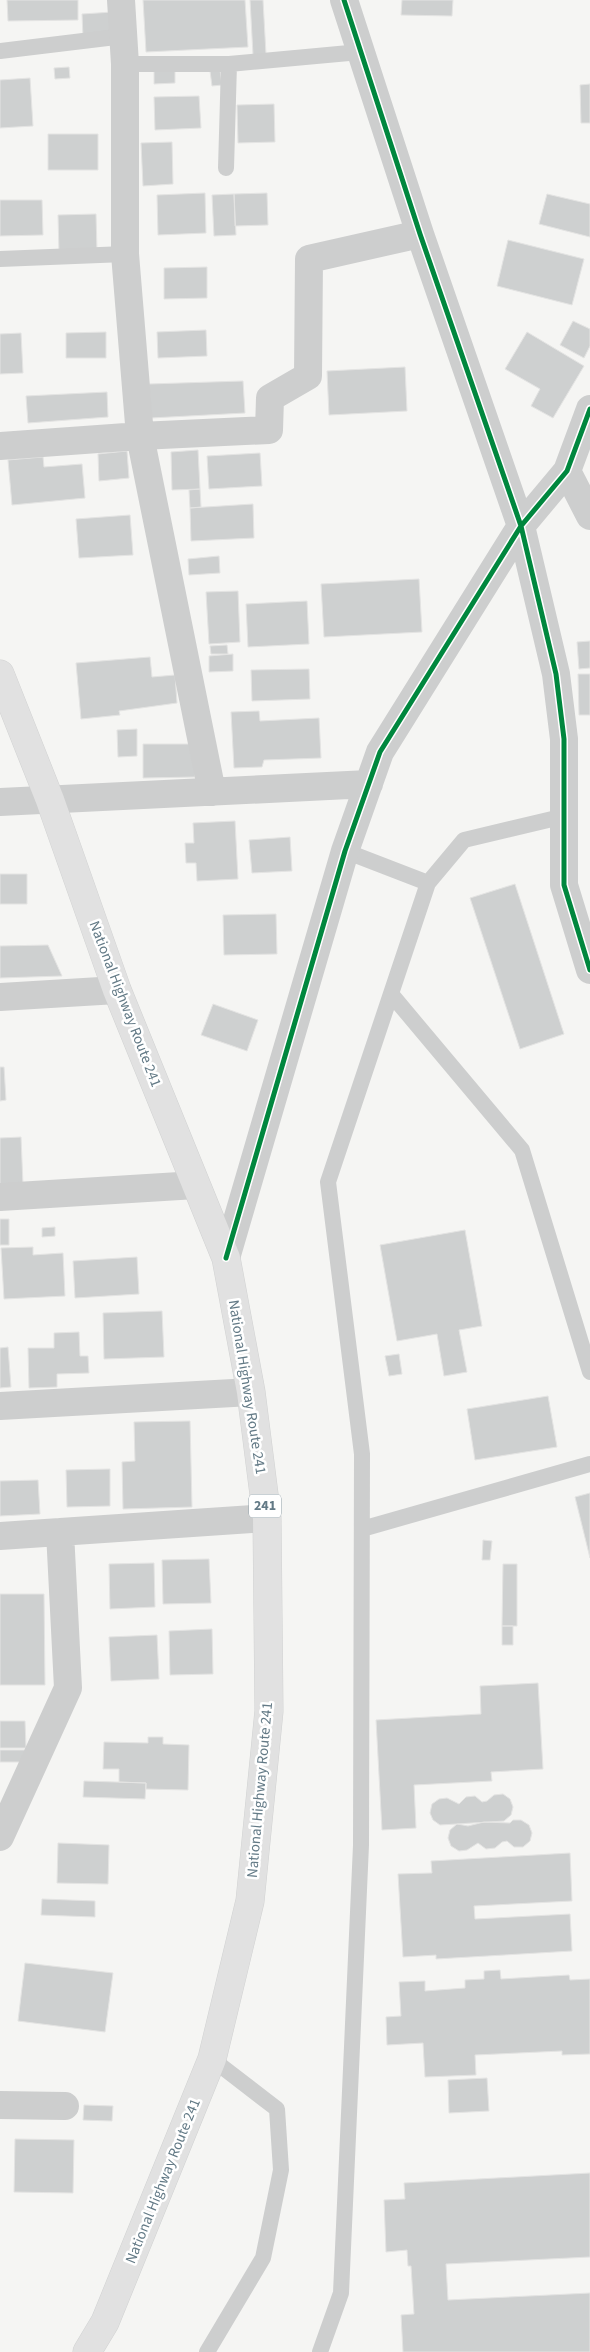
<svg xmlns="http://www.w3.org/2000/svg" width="590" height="2352" font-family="'Source Sans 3',sans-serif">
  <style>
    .building { fill: #ced0d0; stroke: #e4e4e3 }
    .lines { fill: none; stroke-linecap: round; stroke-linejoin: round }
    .highway-casing { stroke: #d1d2d2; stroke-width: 29 }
    .lane { stroke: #cdcece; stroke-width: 16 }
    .street { stroke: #cdcece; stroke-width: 28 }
    .highway { stroke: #e1e1e1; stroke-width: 28 }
    .cycleway-casing { stroke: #fff; stroke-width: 8 }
    .cycleway { stroke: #00873e; stroke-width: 5 }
    .labels { text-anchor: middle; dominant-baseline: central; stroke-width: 5; stroke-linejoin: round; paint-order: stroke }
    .shield { fill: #fff; stroke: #92a2aa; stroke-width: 1 }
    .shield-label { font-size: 14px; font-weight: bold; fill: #637a86 }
    .street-label { font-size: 15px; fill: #637a86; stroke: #fff }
  </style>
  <rect width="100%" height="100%" fill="#f5f5f3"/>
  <path class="building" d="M7 0H78V20L8 21Z
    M143 0H245L248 47 146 52Z
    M250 0H263L266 54 253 55Z
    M402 0H453L452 16 401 15Z
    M113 12 115 34 83 37 82 14Z
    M69 67 70 78 55 79 54 68Z
    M175 69V83L154 84V70Z
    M220 70 222 85 212 86 210 71Z
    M30 78 33 126 0 128V80Z
    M590 84V123H581L580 85Z
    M199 96 201 128 155 130 154 97Z
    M274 104 275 142 238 143 237 105Z
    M48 134H98V170H48Z
    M172 142 173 184 143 186 141 143Z
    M205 193 206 233 158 235 157 195Z
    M267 193 268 225 235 226 234 194Z
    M234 194 236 235 214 236 212 195Z
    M547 194 590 204V237L539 224Z
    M0 200H42L43 235 0 236Z
    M96 214 97 252H59L58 215Z
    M508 240 584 259 572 305 497 286Z
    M207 267V298L164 299V268Z
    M573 321 590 329V346L584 358 560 345Z
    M206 330 207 356 158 358 157 332Z
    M106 332V358H66V333Z
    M527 332 584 366 553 418 531 406 540 389 505 369Z
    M21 333 23 373 0 374V334Z
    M405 367 407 411 329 415 327 371Z
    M243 381 245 413 151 418 149 384Z
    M107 392 108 417 28 423 26 396Z
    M198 450 200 489 172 490 171 452Z
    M127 451 129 478 99 481 98 454Z
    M260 453 262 486 209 489 207 456Z
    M43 457 44 467 82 464 85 498 12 505 8 460Z
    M200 489 201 507 190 508 189 490Z
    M253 504 254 538 191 541 190 508Z
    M130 515 133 555 79 558 76 519Z
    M219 556 220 573 189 575 188 559Z
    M419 579 422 632 324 637 321 584Z
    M238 591 240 642 209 644 206 592Z
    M307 601 309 644 248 647 246 604Z
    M590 641V668L579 669 577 642Z
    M227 645 228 654H211L210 646Z
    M233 654V671L209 672V656Z
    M150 657 152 677 175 675 177 703 119 711 120 715 81 719 76 663Z
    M309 669 310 699 252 701 251 670Z
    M578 674H590V715H579Z
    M259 711 260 721 319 718 321 758 264 760 262 767 234 768 231 712Z
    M137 729V756L118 757 117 730Z
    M143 744H195V777L143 778Z
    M235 821 238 879 197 881 196 863H186L185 843H194L193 823Z
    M290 837 292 871 252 873 249 840Z
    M0 874H27V904H0Z
    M515 884 564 1034 520 1049 470 898Z
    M276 914 277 954 224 955 223 915Z
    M48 945 62 976 0 978V946Z
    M213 1004 258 1020 247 1051 201 1035Z
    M0 1067H4L6 1100 0 1101Z
    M21 1137 23 1185 0 1186V1138Z
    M0 1219H9V1245H0Z
    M55 1227V1236L42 1237V1228Z
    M465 1230 482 1326 459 1330 467 1372 444 1376 437 1334 397 1341 380 1245Z
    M33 1247V1255L63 1253 65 1296 4 1299 1 1248Z
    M137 1257 139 1294 75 1298 73 1261Z
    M162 1311 164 1357 104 1359 103 1313Z
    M79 1332 80 1356H88L89 1373 57 1374V1387L29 1388 28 1348H54V1333Z
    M8 1347 11 1387 0 1388V1348Z
    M399 1354 402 1374 389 1376 385 1356Z
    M548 1396 557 1447 475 1460 467 1409Z
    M190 1421 192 1507 123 1509 122 1462 135 1461 134 1422Z
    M110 1469V1506L67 1507 66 1470Z
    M38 1480 40 1514 0 1516V1481Z
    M590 1493V1558L575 1497Z
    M483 1540 492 1541 490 1560H482Z
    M209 1559 211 1603 163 1604 162 1560Z
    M154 1563 155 1607 110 1609 109 1564Z
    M503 1564H517V1626H502Z
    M0 1594H44L45 1685H0Z
    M502 1626H513V1645H502Z
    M212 1629 213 1674 170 1675 169 1631Z
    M157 1635 159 1679 111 1681 109 1637Z
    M538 1683 543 1769 491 1772 492 1781 414 1785 416 1828 382 1830 376 1720 481 1714 480 1686Z
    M0 1721H25L26 1748H0Z
    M148 1737H163V1744L189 1745 188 1790 146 1789V1783L119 1782V1769H103L104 1742 148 1743Z
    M0 1750H25V1762H0Z
    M84 1781 146 1783 145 1799 83 1797Z
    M503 1794 510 1799 513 1807 511 1815 504 1821 440 1825 433 1820 430 1813 432 1804 439 1799 447 1798 459 1804 466 1797 475 1796 482 1802 487 1801 494 1795Z
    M513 1820H521L529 1825 532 1833 530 1841 523 1847H514L507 1841 502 1842 495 1848 486 1849 478 1843 467 1850 459 1851 451 1846 448 1838 450 1830 457 1824 468 1826 484 1822 510 1823Z
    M58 1843 109 1845 108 1884 57 1883Z
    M570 1853 572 1901 474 1906 475 1919 570 1914 572 1951 436 1959V1955L403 1957 398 1874 432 1873 431 1861Z
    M42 1899 95 1901V1917L41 1915Z
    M25 1963 113 1973 105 2032 18 2021Z
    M500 1970 501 1979 569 1975 570 1980 590 1979V2054L562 2055V2051L475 2055 476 2075 425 2077 423 2043 387 2045 386 2017 401 2016 399 1982 425 1981V1991L465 1988V1980L484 1979V1971Z
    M487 2078 489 2111 449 2113 448 2080Z
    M84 2105 113 2106 112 2121 83 2120Z
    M15 2139 74 2140 73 2193 14 2192Z
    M590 2173V2257L446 2264 448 2300 590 2293V2352H403L401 2315 414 2314 411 2266H408L407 2250 386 2252 384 2200 405 2199 404 2183Z"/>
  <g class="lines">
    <g class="highway-casing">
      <path id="highway" d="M0 674 50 800 117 990 226 1258 251 1392 267 1518 269 1711 250 1901 212 2059 105 2322 87 2352"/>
    </g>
    <path class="lane" d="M0 51 124 36
      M125 64H229L360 52
      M226 168 229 64
      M0 259 125 254
      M428 883 464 840 565 816
      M391 994 522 1150 590 1372
      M362 1529 590 1464
      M207 2352 263 2258 281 2170 277 2109 212 2059
      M320 2352 341 2293 361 1845 362 1454 328 1182 428 883 345 851"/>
    <path class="street" d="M121 0 125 64V254L140 436 212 792
      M344 0 420 234 521 526 556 674 564 739V885L590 970
      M0 446 140 436 269 430 270 398 308 376 309 259 420 234
      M567 471 590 516
      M0 802 369 784
      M0 997 117 990
      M0 1197 196 1185
      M226 1258 345 851 380 752 521 526 567 471 590 409
      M0 1406 251 1392
      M0 1536 267 1518
      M0 1837 68 1688 60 1532
      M0 2105 65 2106"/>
    <use href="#highway" class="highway"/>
    <g class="cycleway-casing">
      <path id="cycleway" d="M344 0 420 234 521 526 556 674 564 739V885L590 970
        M226 1258 345 851 380 752 521 526 567 471 590 409"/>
    </g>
    <use href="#cycleway" class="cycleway"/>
  </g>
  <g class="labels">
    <rect class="shield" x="249" y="1494.5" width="32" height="23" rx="4"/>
    <g class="shield-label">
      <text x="265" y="1506">241</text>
    </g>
    <g class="street-label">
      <text transform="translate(125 1004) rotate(69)">National Highway Route 241</text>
      <text transform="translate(247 1387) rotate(81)">National Highway Route 241</text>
      <text transform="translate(260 1790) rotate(-85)">National Highway Route 241</text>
      <text transform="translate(163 2181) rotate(-68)">National Highway Route 241</text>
    </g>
  </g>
</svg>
